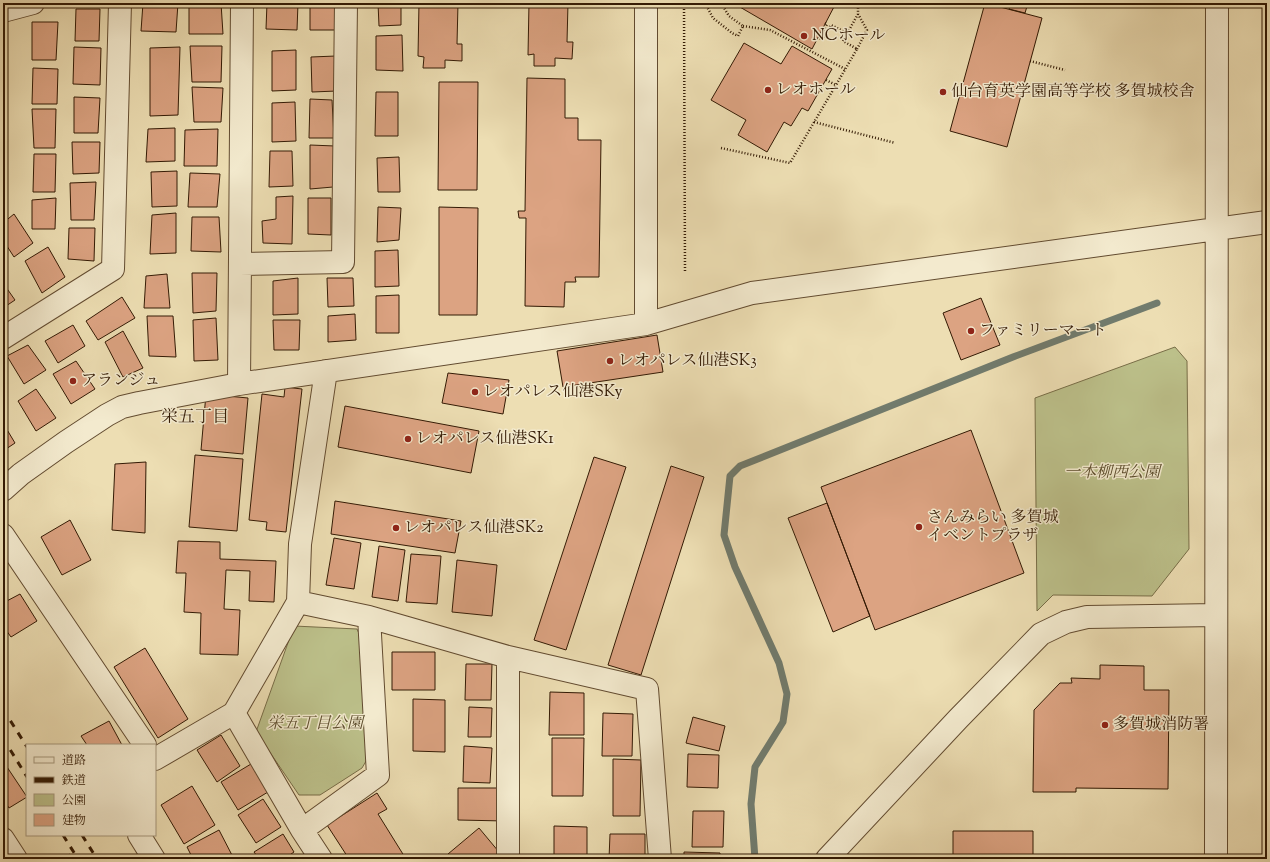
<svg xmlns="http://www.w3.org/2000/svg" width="1270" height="862" font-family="'Sorts Mill Goudy','Noto Serif JP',serif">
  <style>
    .green { fill: #bcc08a; stroke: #786d47 }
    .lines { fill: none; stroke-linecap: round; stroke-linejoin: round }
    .stream { stroke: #717b6d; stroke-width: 7 }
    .building { fill: #dca382; stroke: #331a04 }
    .minor-casing { stroke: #624b30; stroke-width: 24 }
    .path { stroke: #331a04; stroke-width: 2.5; stroke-dasharray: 1 2; stroke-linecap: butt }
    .minor { stroke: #f3eace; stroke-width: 22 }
    .rail { stroke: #331a04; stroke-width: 3; stroke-dasharray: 7 7; stroke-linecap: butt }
    .poi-dot { fill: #8f2418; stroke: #f3eace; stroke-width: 1.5 }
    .labels { text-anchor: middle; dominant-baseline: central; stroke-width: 3; stroke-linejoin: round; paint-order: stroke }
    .poi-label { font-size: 16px; fill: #331a04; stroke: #f3eace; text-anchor: start }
    .park-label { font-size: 16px; font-style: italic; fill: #5c4c2c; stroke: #f3eace }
    .neighbourhood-label { font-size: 17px; fill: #331a04; stroke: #f3eace }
  </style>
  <rect width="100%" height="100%" fill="#eddeb3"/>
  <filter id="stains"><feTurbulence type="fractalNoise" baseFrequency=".005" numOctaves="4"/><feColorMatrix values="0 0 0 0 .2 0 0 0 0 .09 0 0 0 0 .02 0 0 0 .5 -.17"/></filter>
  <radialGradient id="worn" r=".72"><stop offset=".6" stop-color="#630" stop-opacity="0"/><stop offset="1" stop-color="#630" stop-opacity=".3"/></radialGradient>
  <path class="green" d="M1265 3H1267V94H1265Z
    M1175 347 1187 361 1189 549 1152 596 1053 595 1037 611 1035 398Z
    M294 626 357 629 366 650 369 756 362 768 320 795H299L256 732Z"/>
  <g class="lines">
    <path class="stream" d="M755 859 751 804 755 767 783 722 787 694 779 663 735 567 724 535 730 476 740 466 1013 357 1157 303"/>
  </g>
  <path class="building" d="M143 3H178L176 32 141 31Z
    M189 3H221L223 34H189Z
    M267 3H298L297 30 266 29Z
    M310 3H335V30H310Z
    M378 3H401V25L379 26Z
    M419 3H458L457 44H462V61L445 60V68H423L424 57 418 56Z
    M529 3H568L567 42H573L572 59 555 58V66H534V54L528 55Z
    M733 3H836L812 49Z
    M985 3 1042 18 1007 147 950 131Z
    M1011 3H1028L1025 13 1009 9Z
    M76 9H100L99 41H75Z
    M32 22H58L56 60H32Z
    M402 35 403 71 376 70V36Z
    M744 43 781 64 792 46 832 69 808 111 802 108 791 126 784 122 767 152 738 135 746 120 711 100Z
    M190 46H222L221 82H192Z
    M74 47 101 48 100 85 73 84Z
    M180 47 178 115 150 116V48Z
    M296 50V90L272 91V51Z
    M336 56 337 91 312 92 311 57Z
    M33 68 58 69 57 104H32Z
    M527 78 565 79V118H578V140H601L599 277H575L576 282H565L564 307 525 306 526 218H519L518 211H525Z
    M439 82H478L477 190H438Z
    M192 87 223 88 221 122H194Z
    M376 92H398V136H375Z
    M74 97 100 98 98 133H74Z
    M310 99 332 100 334 138H309Z
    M295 102 296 141 272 142V103Z
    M32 109H56L55 148H34Z
    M175 128V161L146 162 148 129Z
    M218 129 217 166H184L185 130Z
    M72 142H100L99 173 73 174Z
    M310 145 335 146 333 187 310 189Z
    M270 151H292L293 186 269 187Z
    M34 154H56L55 192H33Z
    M399 157 400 192H378L377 158Z
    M177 171V206L152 207 151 172Z
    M190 173 220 174 217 207H188Z
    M96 182 94 220H71L70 183Z
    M293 196 292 244 263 243 262 221 276 219V197Z
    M56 198 55 229H32V200Z
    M308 198H331V235L308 234Z
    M378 207 401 208 399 240 377 242Z
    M439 207 478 208 477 315H439Z
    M176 213V253L150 254 152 215Z
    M14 214 33 243 14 257 3 240V223Z
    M192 217H219L221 252 191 251Z
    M69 228H95L94 261 68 259Z
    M48 247 65 277 42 293 25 261Z
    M398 250 399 286 375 287V251Z
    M192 273H217L216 311 193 313Z
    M167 274 170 308H144L146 276Z
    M298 278V314L273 315V281Z
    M327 278H353L354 306 328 307Z
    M3 283 15 300 3 308Z
    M399 295V333H376V296Z
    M122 297 135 318 98 340 86 321Z
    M981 298 1000 345 961 360 943 313Z
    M355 314 356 340 328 342V316Z
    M147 316H173L176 357 149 356Z
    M216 318 218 360 194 361 193 320Z
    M273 320H300L299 350H274Z
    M73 325 85 346 58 363 45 341Z
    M123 331 143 368 123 377 105 342Z
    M657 335 663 372 563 387 557 351Z
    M28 345 46 370 24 384 7 356Z
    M76 361 95 389 71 404 53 374Z
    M448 373 509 380 503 414 442 403Z
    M285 387 302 389 286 532 266 530 267 522 249 520 262 394 284 397Z
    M36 389 56 418 36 431 18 401Z
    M206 394 248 398 243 454 201 450Z
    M345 406 479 431 471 473 338 447Z
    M3 423 15 443 3 451Z
    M971 430 1024 573 875 630 821 487Z
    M195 455 243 459 237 531 189 527Z
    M594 457 626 467 566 650 534 640Z
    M146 462 145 533 112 530 115 464Z
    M671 466 704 477 641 675 608 665Z
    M335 501 461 521 455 553 331 534Z
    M827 503 870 616 833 632 788 518Z
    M70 520 91 560 62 575 41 537Z
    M334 538 361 543 354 589 326 585Z
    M178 541 220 542V559L276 561 274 602 249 601 250 571 226 570 224 609 240 610 238 655 200 654 201 613 184 612 186 573H176Z
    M379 546 405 550 398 601 372 597Z
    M411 554 441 556 437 604 406 602Z
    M457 560 497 565 492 616 452 612Z
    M20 594 37 621 11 637 3 626V603Z
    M145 648 188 719 158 738 114 667Z
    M392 652H435V690H392Z
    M466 664H492L491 700H465Z
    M1100 665 1144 666V690H1169L1168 789 1076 788V792H1033L1034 710 1060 683H1072L1071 678 1100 679Z
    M550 692 584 693V735H549Z
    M413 699 445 700V752L413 751Z
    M469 707 492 708 491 737H468Z
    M603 713 633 714 632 756H602Z
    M693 717 725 726 719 751 686 743Z
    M109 721 122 745H87L81 736Z
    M221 735 240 766 217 782 197 750Z
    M552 738H584L583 796H552Z
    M464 746 492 748 490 783 463 782Z
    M688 754 719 755 718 788 687 787Z
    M613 759 641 760 640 816H613Z
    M3 761 27 797 9 808 3 798Z
    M251 764 268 792 238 810 221 782Z
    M192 786 215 825 184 844 161 805Z
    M458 788H505V821L458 820Z
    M377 793 387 809 378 814 406 859H349L327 825Z
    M263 799 281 827 256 843 238 815Z
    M693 811H724L723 847H692Z
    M554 826 587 827V859H554Z
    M479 828 499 852 491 859H453L448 854Z
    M219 830 234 859H193L187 847Z
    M953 831H1033V859H953Z
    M283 834 294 852 284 859H259L254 852Z
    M610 834H645V859H609Z
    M684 852 720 853V859H684Z
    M70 854 73 859H62Z"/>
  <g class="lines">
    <g class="minor-casing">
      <path id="minor" d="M3 11 33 3
        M240 264 343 262 346 3
        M646 324V3
        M3 338 113 269 120 3
        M239 384 242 3
        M3 490 21 474 66 442 107 415 122 407 139 403 239 384 646 324 752 293 1267 222
        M3 535 145 745
        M298 602 369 617 508 657
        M234 713 302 830 321 859
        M155 759 234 713 298 602 300 544 326 371
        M302 830 378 775 369 617
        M139 835 154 859
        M3 839 16 859
        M508 859V657L647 689 660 859
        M827 859 958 719 1041 634 1066 622 1087 617 1216 615
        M1216 859 1217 3"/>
    </g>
    <path class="path" d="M684 3 685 273
      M705 3 713 18 732 33 738 36 743 26 729 16 721 3
      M825 23 827 24 820 38 822 40 831 25 847 33
      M743 26 770 30 845 69
      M857 49 867 30 858 14
      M1030 61 1065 70
      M826 80 836 85 857 49 843 41 858 14V3
      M814 122 895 143
      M721 148 790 163 836 85"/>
    <use href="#minor" class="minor"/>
    <path class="rail" d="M3 709 27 747
      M3 738 27 777
      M63 835 78 859
      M82 835 97 859"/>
  </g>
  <g class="poi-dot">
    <circle cx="804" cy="36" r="4"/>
    <circle cx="768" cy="90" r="4"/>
    <circle cx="943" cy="92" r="4"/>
    <circle cx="971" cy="331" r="4"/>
    <circle cx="610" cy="361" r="4"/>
    <circle cx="73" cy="381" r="4"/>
    <circle cx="475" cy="392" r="4"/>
    <circle cx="408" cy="439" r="4"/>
    <circle cx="919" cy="527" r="4"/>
    <circle cx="396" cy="528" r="4"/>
    <circle cx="1105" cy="725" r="4"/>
  </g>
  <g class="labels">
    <g class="poi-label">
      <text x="812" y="36">NCホール</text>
      <text x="776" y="90">レオホール</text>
      <text x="951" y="92">仙台育英学園高等学校 多賀城校舎</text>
      <text x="979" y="331">ファミリーマート</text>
      <text x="618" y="361">レオパレス仙港SK3</text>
      <text x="81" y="381">アランジュ</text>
      <text x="483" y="392">レオパレス仙港SKy</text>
      <text x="416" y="439">レオパレス仙港SK1</text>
      <text x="927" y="518">さんみらい 多賀城<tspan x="927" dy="18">イベントプラザ</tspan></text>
      <text x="404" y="528">レオパレス仙港SK2</text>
      <text x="1113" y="725">多賀城消防署</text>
    </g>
    <g class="park-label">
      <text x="1112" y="473">一本柳西公園</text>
      <text x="315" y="724">栄五丁目公園</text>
    </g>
    <g class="neighbourhood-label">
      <text x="195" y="418">栄五丁目</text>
    </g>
  </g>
  <rect width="1270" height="862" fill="none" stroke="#eddeb3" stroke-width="16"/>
  <rect x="4" y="4" width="1262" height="854" fill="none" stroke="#331a04" stroke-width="2"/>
  <rect x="8" y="8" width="1254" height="846" fill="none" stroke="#331a04"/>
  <rect x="26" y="744" width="130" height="92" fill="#f3eace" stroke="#a6977d"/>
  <rect x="34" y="757" width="20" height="6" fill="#f3eace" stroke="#a6977d"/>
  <text x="62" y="764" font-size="12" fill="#331a04">道路</text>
  <rect x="34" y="777" width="20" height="6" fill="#331a04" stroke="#a6977d"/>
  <text x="62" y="784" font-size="12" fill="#331a04">鉄道</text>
  <rect x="34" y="794" width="20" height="12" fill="#bcc08a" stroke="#a6977d"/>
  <text x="62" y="804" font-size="12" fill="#331a04">公園</text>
  <rect x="34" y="814" width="20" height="12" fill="#dca382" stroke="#a6977d"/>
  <text x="62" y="824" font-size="12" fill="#331a04">建物</text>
  <rect width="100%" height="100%" filter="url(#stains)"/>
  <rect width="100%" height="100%" fill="url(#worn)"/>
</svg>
